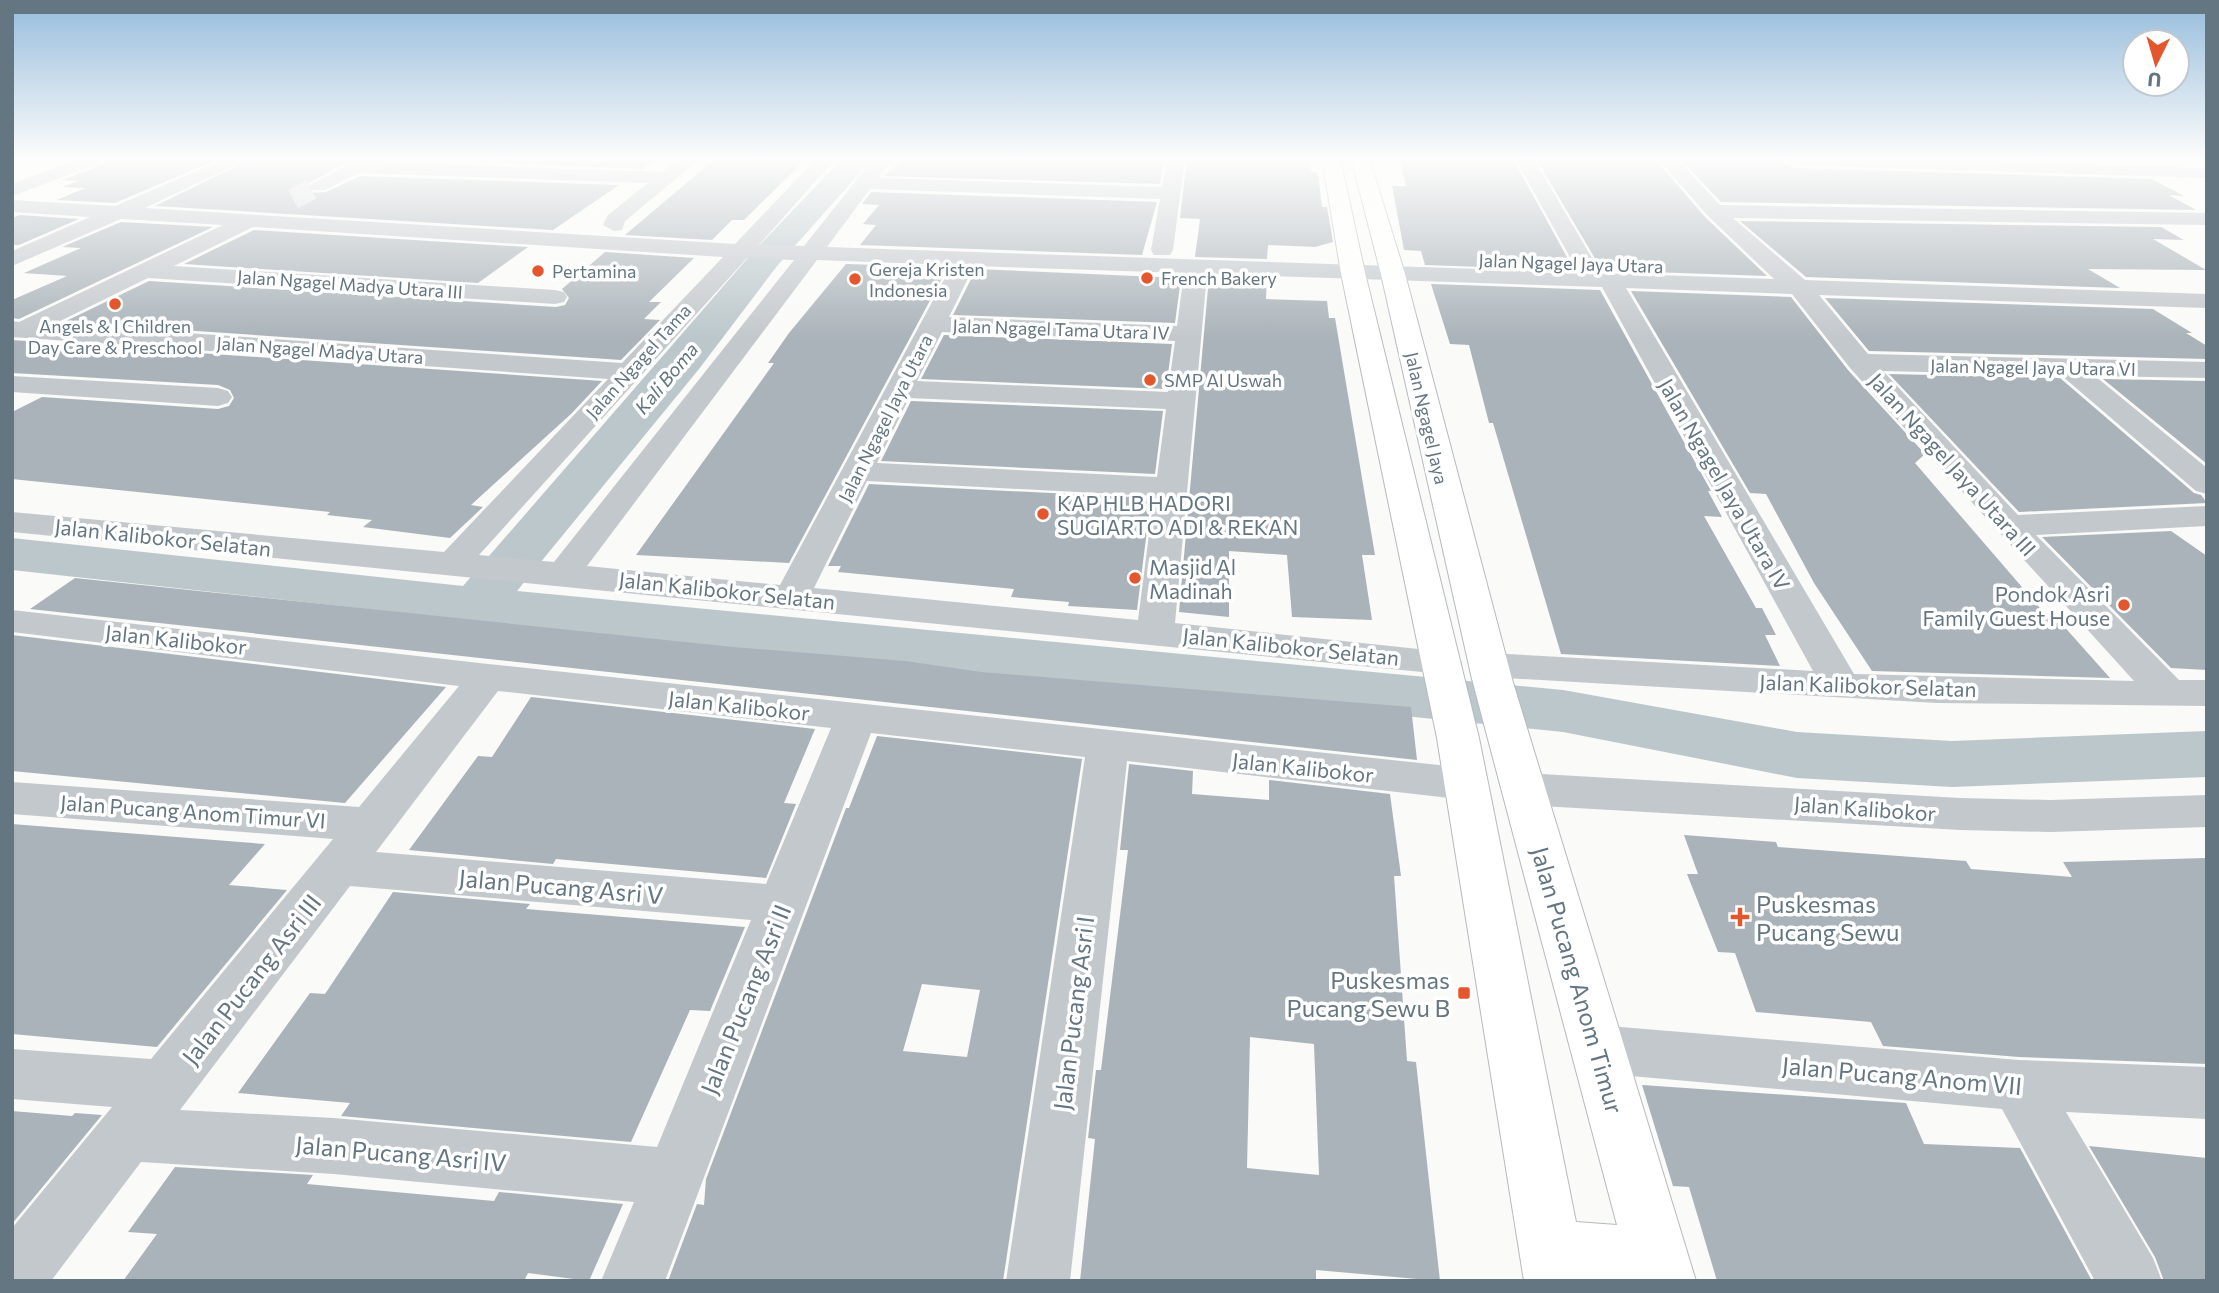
<svg xmlns="http://www.w3.org/2000/svg" width="2219" height="1293" font-family="Commissioner,sans-serif">
  <style>
    .lines { fill: none; stroke-linecap: round; stroke-linejoin: round }
    .river { fill: #bbc7cb; fill-rule: evenodd }
    .building { fill: #aab3b9; fill-rule: evenodd }
    .minor-tunnel { stroke: #d5d9db; stroke-width: 21; stroke-dasharray: 21 10; stroke-linecap: butt }
    .major-casing { stroke: #b5babe; stroke-width: 2 }
    .minor { fill: #c3c8cc; fill-rule: evenodd }
    .major { fill: #fff; fill-rule: evenodd }
    .poi-dot { fill: #e4572e; stroke: #fff; stroke-width: 2.5 }
    .labels { text-anchor: middle; dominant-baseline: central; stroke-width: 7; stroke-linejoin: round; paint-order: stroke }
    .far-street-label { font-size: 18px; fill: #657683; stroke: #fff }
    .far-poi-label { font-size: 18px; fill: #657683; stroke: #fff; text-anchor: start }
    .far-water-label { font-size: 19px; font-style: italic; fill: #60757c; stroke: #fff }
    .street-label { font-size: 21px; fill: #657683; stroke: #fff }
    .poi-label { font-size: 21px; fill: #657683; stroke: #fff; text-anchor: start }
    .near-street-label { font-size: 24px; fill: #657683; stroke: #fff }
    .near-poi-label { font-size: 24px; fill: #657683; stroke: #fff; text-anchor: start }
  </style>
  <rect width="100%" height="100%" fill="#fafaf8"/>
  <g class="lines">
    <path class="river" d="M843 158H873L777 266 699 369 517 591 1563 690 1797 732 1952 741 2207 731V777L1952 787 1797 778 1563 732 650 640 12 570V538L463 586 753 252Z"/>
  </g>
  <path class="building" d="M108 158H221L115 203 57 200 85 188 62 187 79 181 62 180 104 164Z
    M253 158H355L307 184 311 193 326 192 360 176 619 185 553 230 155 206Z
    M386 158H658L643 169Z
    M716 158 805 160 744 220H732L712 240 625 235Z
    M905 158H1164L1160 184 884 176Z
    M1187 158 1310 159 1311 172 1318 173 1322 207H1327L1333 242 1315 247 1268 245 1267 259 1195 257 1200 219 1180 218Z
    M1403 158 1513 159 1574 270 1425 265 1421 251 1404 250 1392 186H1406L1400 160Z
    M1546 158 1655 159 1705 217 1767 276 1593 270 1597 262 1537 160H1548Z
    M1681 160 1785 163 1795 168 2152 179 2184 196 2169 195 2196 210 1721 202Z
    M871 192 1157 202 1142 255 860 245 876 225 863 224 879 205 862 204Z
    M20 215 79 219 19 245H12V218Z
    M1740 221 2161 227 2184 240 2153 239 2206 270 2088 269 2120 288 1806 277Z
    M121 222 213 227 19 319 12 318V300L67 276 24 273 81 248 62 247Z
    M254 230 528 247 478 283 184 264Z
    M605 252 694 258 649 302H661L644 319 660 320 621 360 64 322 149 281 556 307 565 305 569 298 562 289Z
    M846 264 948 267 789 563 636 555 774 363H768L789 333Z
    M976 269 1181 278 1175 323 953 315Z
    M1209 277 1267 279 1266 299 1327 301 1329 318H1335L1375 555H1362L1372 620 1292 617 1287 555 1229 551V617L1179 612Z
    M1431 284 1600 290 1711 491H1708L1722 517 1704 516 1756 608H1762L1776 635H1765L1780 666 1561 654 1493 423H1489L1469 345 1450 344Z
    M1631 291 1791 297 1848 370 1925 454 1915 463 2052 622 2061 623 2110 678 1872 671 1814 583 1766 494 1750 493Z
    M1825 298 2153 309 2192 333H2186L2207 346V359L1869 351Z
    M944 335 1172 344 1166 389 921 379Z
    M12 340 602 381 571 414 471 505 483 507 450 538 363 527 372 520 327 515 330 512 12 479V412L42 397 218 409 229 406 234 398 230 390 218 385 12 373Z
    M1889 374 2060 378 2194 493 2201 495 2207 503 2019 512Z
    M2103 379 2207 381V464Z
    M911 401 1163 411 1155 474 881 461Z
    M869 484 1151 498 1137 610 1068 606 1069 602 1011 597 1014 589 838 572 841 566H828Z
    M2171 531 2207 556V670L2171 668 2042 537Z
    M75 578 733 647 905 661 981 672 1411 707 1417 760 30 609Z
    M12 635 446 687 345 803 12 771Z
    M531 697 815 729 784 803 796 804 766 878 556 859 553 864 409 850 478 756 492 757Z
    M877 736 1082 759 1003 1281H668L697 1204 704 1205 706 1179 846 808H849ZM922 984 980 990 967 1057 903 1051Z
    M1129 764 1193 771 1192 794 1269 800V780L1390 794 1401 876H1394L1407 1061 1416 1062 1440 1281 1316 1270V1281H1080L1095 1139 1088 1138 1096 1070H1101L1128 850H1120ZM1250 1037 1314 1044 1319 1175 1247 1168Z
    M12 824 265 844 229 885 287 890 157 1047 12 1034Z
    M1684 835 1776 842 1778 847 1966 861 1971 869 2072 877 2063 862 2207 858V1064L2019 1057 1883 1046 1871 1022 1756 1012 1735 953 1718 952 1687 874H1698Z
    M393 892 530 904 526 909 745 927 710 1011 690 1010 631 1142 341 1116 350 1103 238 1093 310 993 325 994Z
    M1642 1085 1906 1103 1924 1144 2020 1148 2092 1281H1717L1689 1187 1673 1186Z
    M12 1111 72 1116 75 1113 102 1115 12 1224Z
    M2089 1146 2207 1158V1281H2164L2155 1257Z
    M175 1167 313 1175 307 1184 494 1201 499 1192 623 1204 589 1281 528 1273 524 1281H123L157 1234 128 1232Z"/>
  <g class="lines">
    <path class="minor-tunnel" d="M293 199 318 186"/>
    <g class="major-casing">
      <path id="major" d="M1322 158H1340L1365 273 1479 738 1576 1222 1617 1225 1472 679 1381 274 1351 158H1369L1405 274 1512 679 1696 1281H1524L1437 738 1341 273Z"/>
    </g>
    <path class="minor" d="M80 158H105L103 162 12 196V184Z
      M227 158H251L145 208 735 244 817 158H836L759 245 804 246 874 158H893L879 178 1162 187 1167 158H1185L1173 250 1170 255H1154L1151 250 1160 199 870 189 827 247 1774 279 1707 215 1657 158H1676L1720 205 2207 213V225L1733 218 1805 280 2207 294V308L1819 295 1868 354 2207 362V378L2095 376 2207 468V494L2196 491 2061 375 1883 371 2018 515 2207 506V526L2036 535 2179 680H2207V706L1937 703 1488 677 1474 674 1468 665 1474 656 1488 653 1813 671 1602 287 1207 274 1175 623 1456 653 1462 662 1456 671 1442 674 12 532V512L444 552 608 379 12 337V321L19 322 223 225 121 219 12 266V251L90 217 12 212V200L115 206ZM253 227 723 257 622 363 54 324 148 278 555 304 564 302 567 297 564 292 555 290 174 266ZM747 258 794 260 554 562 479 555ZM817 260 952 265 780 585 587 566ZM974 266 1184 273 1177 326 949 317ZM1626 288 1792 294 1850 368 2134 681 1854 674ZM942 332 1175 341 1168 392 917 381ZM909 398 1166 409 1157 477 877 463ZM867 481 1154 496 1138 620 814 588Z
      M360 158H383L380 162 662 172 681 158H701L625 221 622 230 614 231 603 225 608 215 648 183 359 173 325 190H311L308 186Z
      M1515 158H1533L1595 263 1592 268H1576Z
      M1787 158H1914L2200 168 2207 170V178L1795 165 1788 163Z
      M12 376 218 388 228 391 232 397 228 403 218 406 12 392Z
      M12 610 488 664 1467 768 1483 773 1489 784 1483 795 1467 800 1127 761 1070 1281H1006L1085 757 871 733 665 1281H601L634 1202 334 1174 141 1162 51 1281H12V1228L112 1107 12 1099V1049L151 1059 333 839 12 814V782L359 807 459 686 12 632ZM498 691 831 728 766 884 376 852ZM350 886 751 920 657 1147 334 1118 180 1110Z
      M1523 773 1960 798 2051 800 2207 795V827L2051 832 1960 830 1523 805 1507 800 1501 789 1507 778Z
      M1597 1025 2019 1060 2207 1067V1119L2066 1112 2153 1258 2162 1281H2095L2002 1109 1597 1073 1578 1066 1570 1049 1578 1032Z"/>
    <use href="#major" class="major"/>
  </g>
  <linearGradient id="sky" x2="0" y2="1"><stop stop-color="#96bcdc"/><stop offset="0.47" stop-color="#fdfdfc"/><stop offset="1" stop-color="#fdfdfc" stop-opacity="0"/></linearGradient>
  <rect width="2219" height="339" fill="url(#sky)"/>
  <g class="poi-dot">
    <circle cx="538" cy="271" r="7"/>
    <circle cx="1147" cy="278" r="7"/>
    <circle cx="855" cy="279" r="7"/>
    <circle cx="115" cy="304" r="7"/>
    <circle cx="1150" cy="380" r="7"/>
    <circle cx="1043" cy="514" r="7"/>
    <circle cx="1135" cy="578" r="7"/>
    <circle cx="2124" cy="605" r="7"/>
    <path d="M1736.5 906.5h7v7h7v7h-7v7h-7v-7h-7v-7h7z"/>
    <rect x="1457" y="986" width="14" height="14" rx="3.5"/>
  </g>
  <g class="labels">
    <g class="far-street-label">
      <text transform="translate(1571 263) rotate(2)">Jalan Ngagel Jaya Utara</text>
      <text transform="translate(350 284) rotate(4)">Jalan Ngagel Madya Utara III</text>
      <text transform="translate(1061 329) rotate(2)">Jalan Ngagel Tama Utara IV</text>
      <text transform="translate(320 350) rotate(4)">Jalan Ngagel Madya Utara</text>
      <text transform="translate(638 361) rotate(-48)">Jalan Ngagel Tama</text>
      <text transform="translate(2033 367) rotate(1)">Jalan Ngagel Jaya Utara VI</text>
      <text transform="translate(885 418) rotate(-63)">Jalan Ngagel Jaya Utara</text>
      <text transform="translate(1427 418) rotate(77)">Jalan Ngagel Jaya</text>
    </g>
    <g class="far-poi-label">
      <text x="869" y="269">Gereja Kristen<tspan x="869" dy="21">Indonesia</tspan></text>
      <text x="552" y="271">Pertamina</text>
      <text x="1161" y="278">French Bakery</text>
      <text x="115" y="326" text-anchor="middle">Angels &amp; I Children<tspan x="115" dy="21">Day Care &amp; Preschool</tspan></text>
      <text x="1164" y="380">SMP Al Uswah</text>
    </g>
    <g class="far-water-label">
      <text transform="translate(666 378) rotate(-50)">Kali Boma</text>
    </g>
    <g class="street-label">
      <text transform="translate(1953 464) rotate(48)">Jalan Ngagel Jaya Utara III</text>
      <text transform="translate(1725 484) rotate(60)">Jalan Ngagel Jaya Utara IV</text>
      <text transform="translate(163 537) rotate(6)">Jalan Kalibokor Selatan</text>
      <text transform="translate(727 590) rotate(6)">Jalan Kalibokor Selatan</text>
      <text transform="translate(176 639) rotate(6)">Jalan Kalibokor</text>
      <text transform="translate(1291 646) rotate(6)">Jalan Kalibokor Selatan</text>
      <text transform="translate(1868 685) rotate(2)">Jalan Kalibokor Selatan</text>
      <text transform="translate(739 705) rotate(6)">Jalan Kalibokor</text>
      <text transform="translate(1303 767) rotate(6)">Jalan Kalibokor</text>
      <text transform="translate(1865 808) rotate(4)">Jalan Kalibokor</text>
      <text transform="translate(193 811) rotate(4)">Jalan Pucang Anom Timur VI</text>
    </g>
    <g class="poi-label">
      <text x="1057" y="502">KAP HLB HADORI<tspan x="1057" dy="24">SUGIARTO ADI &amp; REKAN</tspan></text>
      <text x="1149" y="566">Masjid Al<tspan x="1149" dy="24">Madinah</tspan></text>
      <text x="2110" y="593" text-anchor="end">Pondok Asri<tspan x="2110" dy="24">Family Guest House</tspan></text>
    </g>
    <g class="near-street-label">
      <text transform="translate(561 886) rotate(5)">Jalan Pucang Asri V</text>
      <text transform="translate(251 979) rotate(-52)">Jalan Pucang Asri III</text>
      <text transform="translate(1578 980) rotate(74)">Jalan Pucang Anom Timur</text>
      <text transform="translate(745 999) rotate(-68)">Jalan Pucang Asri II</text>
      <text transform="translate(1073 1013) rotate(-83)">Jalan Pucang Asri I</text>
      <text transform="translate(1902 1075) rotate(5)">Jalan Pucang Anom VII</text>
      <text transform="translate(401 1153) rotate(5)">Jalan Pucang Asri IV</text>
    </g>
    <g class="near-poi-label">
      <text x="1756" y="903">Puskesmas<tspan x="1756" dy="28">Pucang Sewu</tspan></text>
      <text x="1450" y="979" text-anchor="end">Puskesmas<tspan x="1450" dy="28">Pucang Sewu B</tspan></text>
    </g>
  </g>
  <rect width="2219" height="1293" fill="none" stroke="#657683" stroke-width="28"/>
  <g transform="translate(2156 63) rotate(185)"><circle r="33" fill="#ffffff" stroke="#c1c8cd" stroke-width="2"/>
  <path d="M0-5L12 26L0 18L-12 26Z" fill="#e4572e"/>
  <text y="-10" font-size="19" font-weight="bold" text-anchor="middle" fill="#657683">U</text>
  </g>
</svg>
